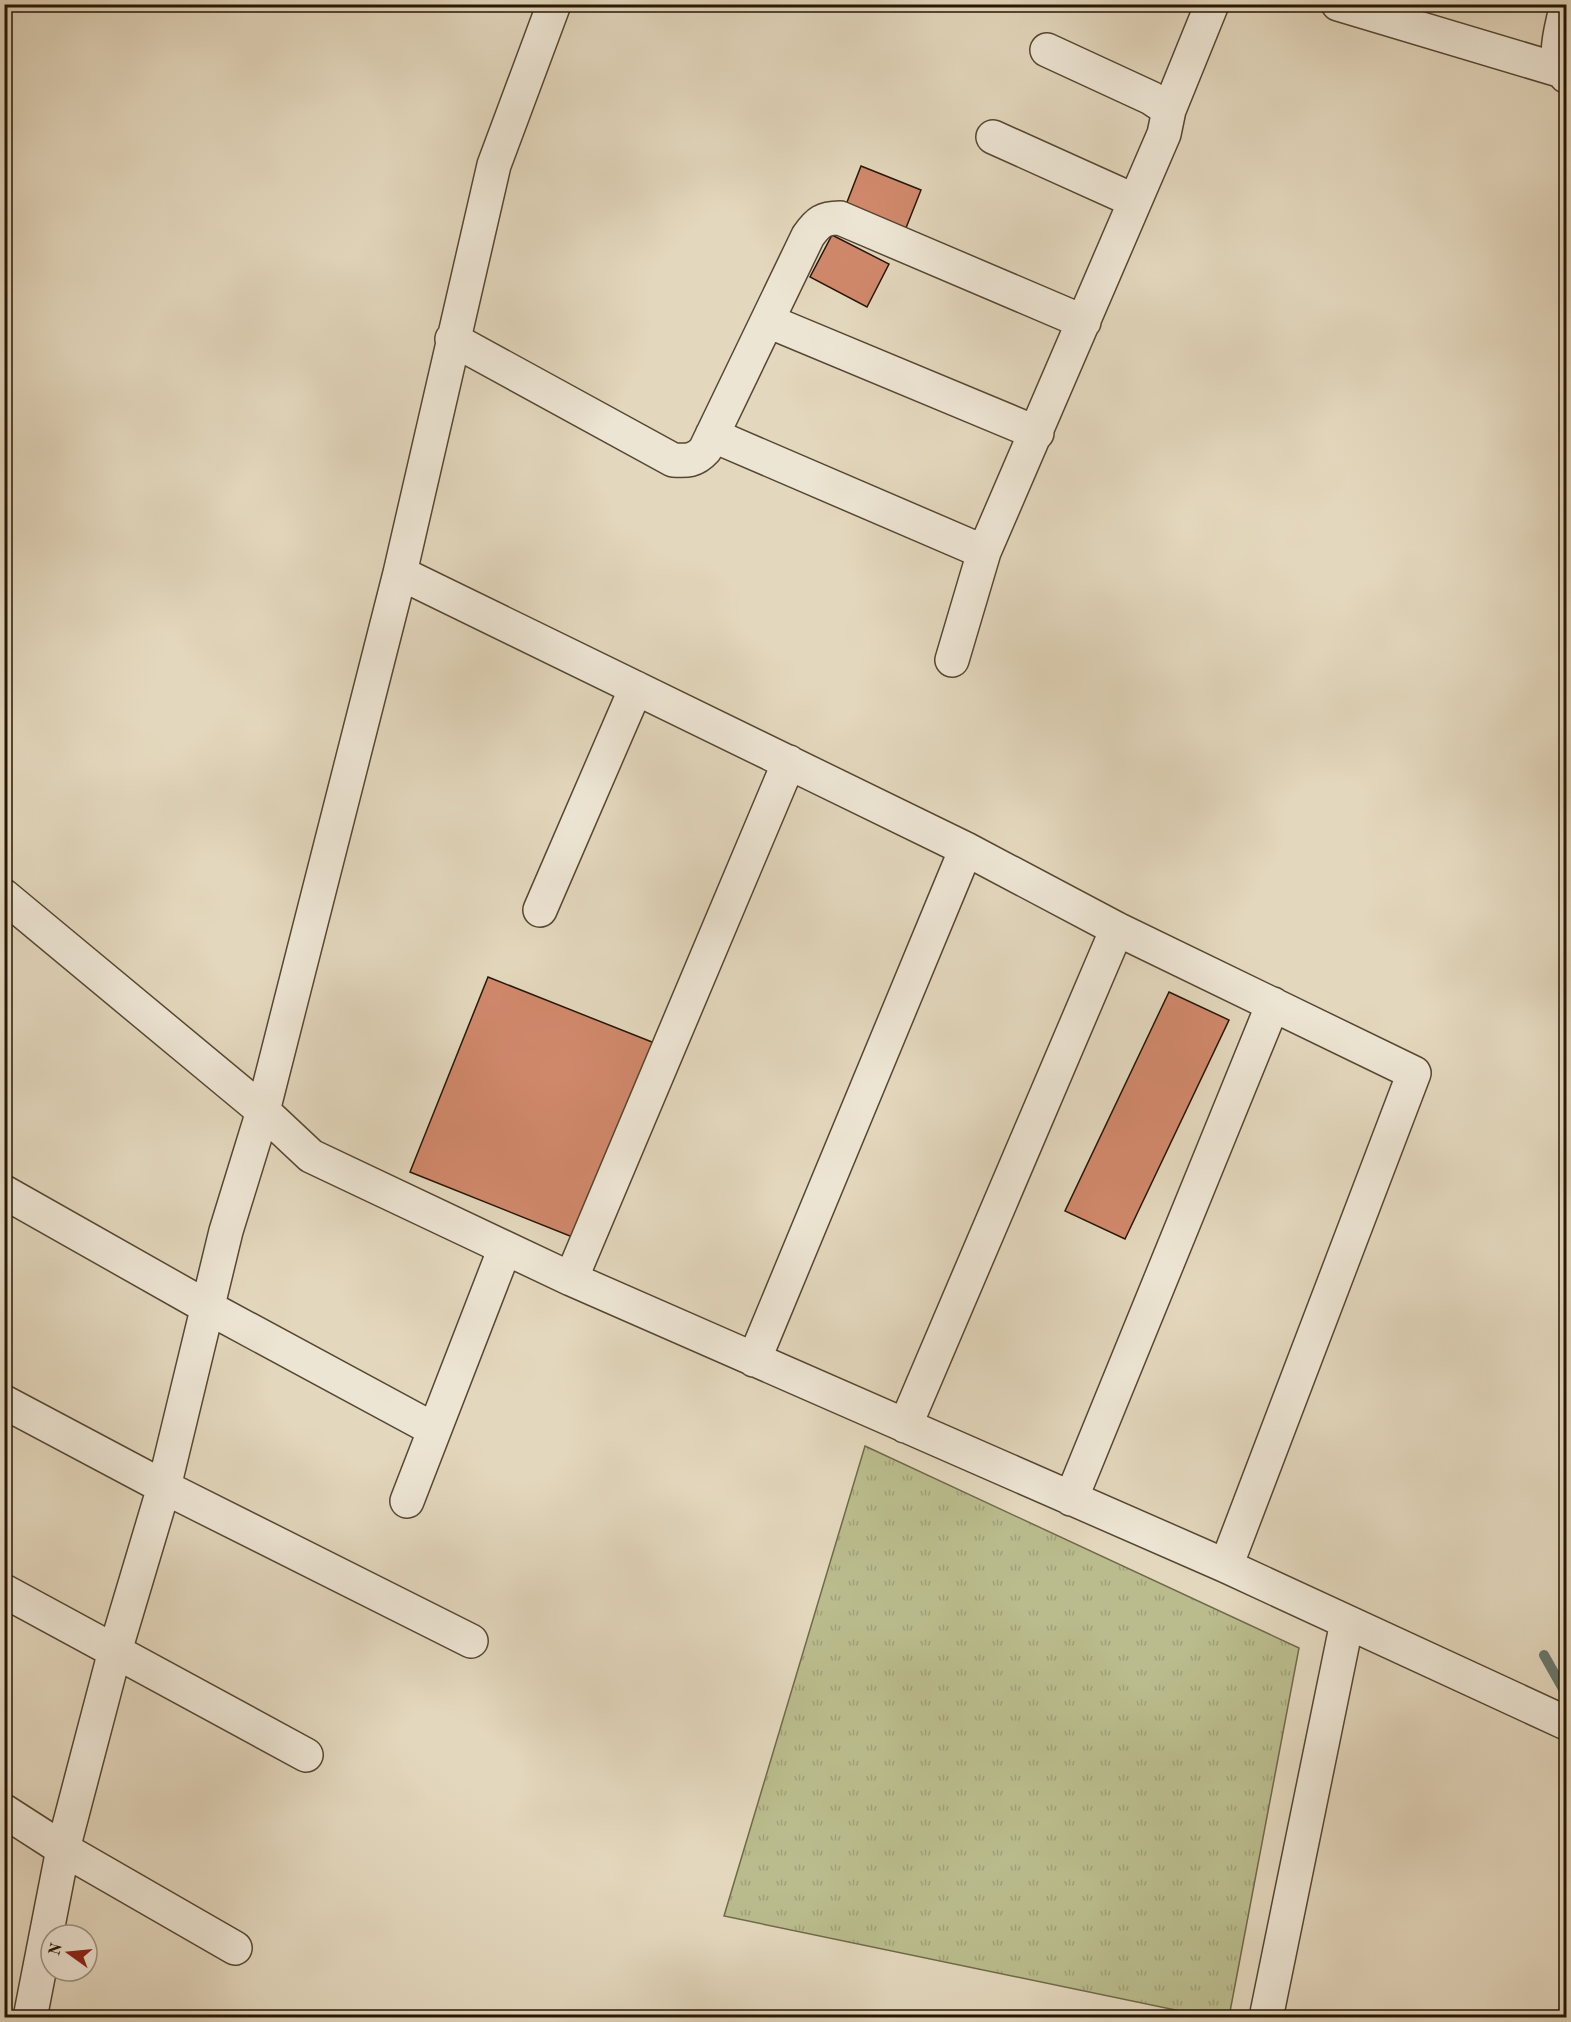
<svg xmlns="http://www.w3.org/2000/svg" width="1571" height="2022" font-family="'Old Standard TT',serif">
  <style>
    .grass { fill: url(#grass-tufts); stroke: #706a48; stroke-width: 1.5 }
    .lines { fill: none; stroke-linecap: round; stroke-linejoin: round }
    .stream { stroke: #69786d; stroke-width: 10 }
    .building { fill: #d0886b; stroke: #271704; stroke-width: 1.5 }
    .minor-casing { stroke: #564732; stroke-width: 36 }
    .minor { stroke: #ede5d4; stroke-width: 33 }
  </style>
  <defs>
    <pattern id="grass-tufts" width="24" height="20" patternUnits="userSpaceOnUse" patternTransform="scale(1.5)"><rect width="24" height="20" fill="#babc8d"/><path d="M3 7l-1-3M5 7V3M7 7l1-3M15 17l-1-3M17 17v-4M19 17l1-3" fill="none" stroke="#a0a178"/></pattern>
  </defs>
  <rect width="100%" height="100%" fill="#e3d7bd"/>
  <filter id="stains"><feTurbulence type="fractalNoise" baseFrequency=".00333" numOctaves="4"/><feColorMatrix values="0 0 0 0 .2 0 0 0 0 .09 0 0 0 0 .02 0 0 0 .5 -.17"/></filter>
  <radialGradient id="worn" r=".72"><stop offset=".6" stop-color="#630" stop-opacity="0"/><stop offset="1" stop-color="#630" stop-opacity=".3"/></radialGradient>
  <path class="grass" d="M865 1446 1299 1648 1229 2017H1209L724 1916Z"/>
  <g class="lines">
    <path class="stream" d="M1544 1655 1566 1694"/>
  </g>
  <path class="building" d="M861 166 921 190 902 238 842 215Z
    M832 235 889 264 867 307 810 277Z
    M488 977 657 1044 580 1240 410 1172Z
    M1169 992 1229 1020 1125 1239 1065 1211Z"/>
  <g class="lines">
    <g class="minor-casing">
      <path id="minor" d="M1338 4 1562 71
        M1566 7C1562 29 1551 57 1566 76
        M1169 110 1212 4
        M993 137 1135 201
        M768 321 1037 433
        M452 339 673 460C687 461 695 461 705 450L808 236C818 222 823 218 840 218L1084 322
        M712 435 984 552
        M400 573 966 849 1117 929 1414 1073 1226 1566
        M952 660 984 552 1164 134 1169 110 1151 98 1047 50
        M4 896 263 1111 311 1156 571 1279 1226 1566 1566 1723
        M540 910 636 688
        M4 1192 209 1308 433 1429
        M571 1279 789 762
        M754 1360 966 849
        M4 1402 164 1487 471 1641
        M905 1426 1117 929
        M1071 1499 1273 1004
        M407 1501 505 1248
        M4 1591 306 1755
        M4 1811 63 1849 235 1948
        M30 2018 63 1849 115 1651 164 1487 226 1231 263 1111 400 573 494 165 554 4
        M1266 2018 1347 1622"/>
    </g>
    <use href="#minor" class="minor"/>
  </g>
  <rect width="1571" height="2022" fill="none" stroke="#e3d7bd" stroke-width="24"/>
  <rect x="6" y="6" width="1559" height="2010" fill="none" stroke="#271704" stroke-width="3"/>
  <rect x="12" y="12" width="1547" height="1998" fill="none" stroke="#271704" stroke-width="1.5"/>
  <g transform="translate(69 1953) rotate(285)"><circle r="28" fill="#ede5d4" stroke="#9e9381" stroke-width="1.5"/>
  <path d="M0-4.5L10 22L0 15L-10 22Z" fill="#8f2418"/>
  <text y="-9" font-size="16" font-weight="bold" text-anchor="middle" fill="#271704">N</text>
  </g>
  <rect width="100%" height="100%" filter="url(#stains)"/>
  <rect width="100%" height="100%" fill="url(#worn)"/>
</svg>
